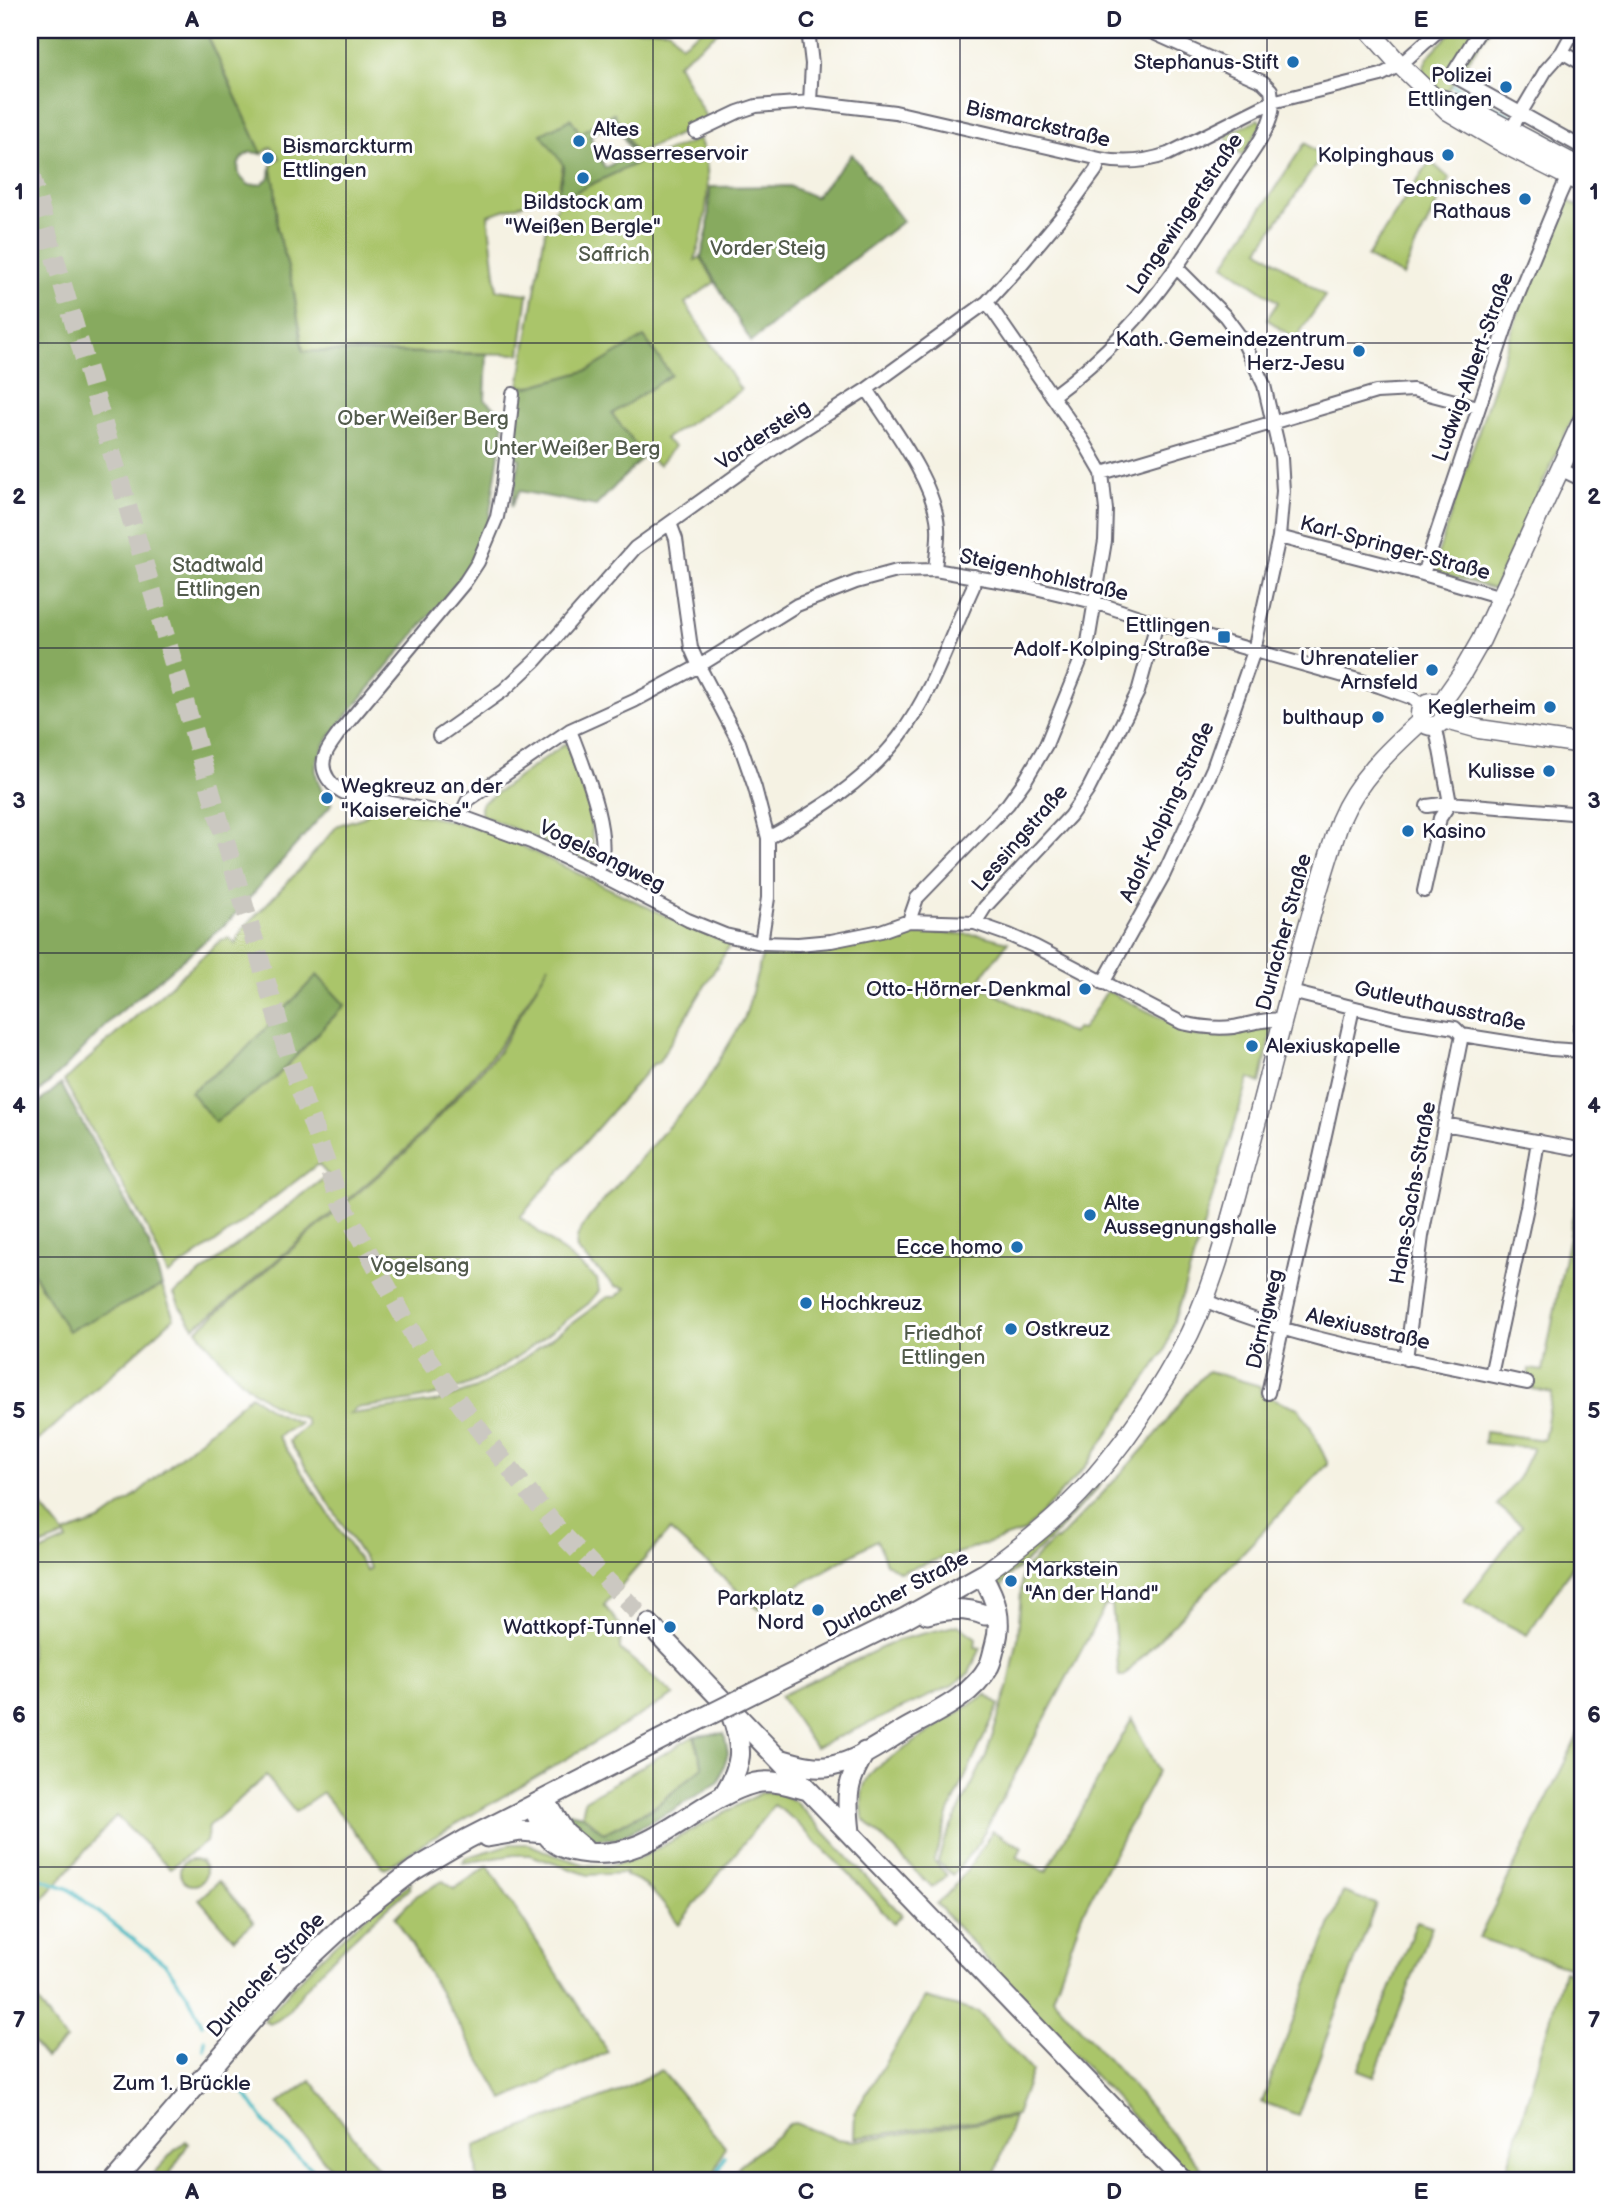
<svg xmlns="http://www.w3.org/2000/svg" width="1613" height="2210" font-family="'Balsamiq Sans',sans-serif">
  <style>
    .green { fill: #aac56b; stroke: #667453; stroke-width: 2; fill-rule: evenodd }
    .forest { fill: #87aa5f; stroke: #54664d; stroke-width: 2; fill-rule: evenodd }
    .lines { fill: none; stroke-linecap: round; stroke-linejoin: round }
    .stream { stroke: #4cbac3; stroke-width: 3.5 }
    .primary-tunnel { stroke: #cbc8c1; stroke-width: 19; stroke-dasharray: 19 10; stroke-linecap: butt }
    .street-casing { stroke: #6c6b76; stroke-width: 16 }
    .secondary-casing { stroke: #6c6b76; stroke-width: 21 }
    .primary-casing { stroke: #6c6b76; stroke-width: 23 }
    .street { stroke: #fff; stroke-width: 12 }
    .secondary { stroke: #fff; stroke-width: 18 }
    .primary { stroke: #fff; stroke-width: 19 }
    .primary-bridge-casing { stroke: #6c6b76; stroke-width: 23; stroke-linecap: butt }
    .primary-bridge { stroke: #fff; stroke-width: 19 }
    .grid { fill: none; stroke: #22223b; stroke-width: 2; stroke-opacity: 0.55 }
    .poi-dot { fill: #1f6fb2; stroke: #fff; stroke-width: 2.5 }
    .labels { text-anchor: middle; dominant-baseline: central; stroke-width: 6; stroke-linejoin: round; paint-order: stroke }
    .poi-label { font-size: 21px; fill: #22223b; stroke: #fff; text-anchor: end }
    .street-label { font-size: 21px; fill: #22223b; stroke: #fff }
    .park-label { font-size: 21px; fill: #525b4c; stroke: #fff }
    .neatline { fill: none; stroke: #22223b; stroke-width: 2.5 }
    .grid-label { font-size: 23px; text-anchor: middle; font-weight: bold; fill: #22223b }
  </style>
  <rect width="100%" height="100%" fill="#fff"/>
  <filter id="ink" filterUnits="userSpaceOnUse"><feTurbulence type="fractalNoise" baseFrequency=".0143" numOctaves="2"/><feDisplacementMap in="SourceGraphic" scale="14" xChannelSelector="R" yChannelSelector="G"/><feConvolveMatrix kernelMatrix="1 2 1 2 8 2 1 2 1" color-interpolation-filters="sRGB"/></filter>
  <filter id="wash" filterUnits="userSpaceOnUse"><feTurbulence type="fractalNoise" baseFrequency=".00686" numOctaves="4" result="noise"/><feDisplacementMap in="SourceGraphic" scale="28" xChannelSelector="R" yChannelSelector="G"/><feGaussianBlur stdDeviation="1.57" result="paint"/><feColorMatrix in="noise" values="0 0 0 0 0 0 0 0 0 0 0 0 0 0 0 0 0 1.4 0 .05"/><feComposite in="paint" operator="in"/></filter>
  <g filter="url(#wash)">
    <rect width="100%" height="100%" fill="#f5f2e3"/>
    <path class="green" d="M205 30H669L681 45 702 30H721L676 65 678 64 708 121 636 154 614 113 580 133 571 119 558 193 488 215 497 290 528 294 520 354 303 351 293 286 277 228 275 185 271 165 280 158 271 147 262 154Z
      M1454 30H1489L1445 94C1439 89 1426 83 1424 75 1419 59 1444 41 1454 30Z
      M1258 119 1262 124 1242 156 1224 136Z
      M699 139C715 171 706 226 695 260L701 257 715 282 685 303 741 390 665 439 674 447 659 465 644 456 612 414 671 375 644 337 589 370 528 387 519 386 545 232 560 199 639 162Z
      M1305 143 1322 156 1259 249 1325 296 1295 339 1267 319 1278 302 1224 265Z
      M1430 161 1450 179 1414 249 1403 276 1367 257Z
      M1564 199 1583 208V396L1494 589 1432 571 1530 277Z
      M566 743 590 809 594 863 481 815V804Z
      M375 806 447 820 499 835 695 930 731 943 658 1063 653 1064 520 1217 597 1279 599 1291 588 1304C551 1331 510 1367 467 1385 432 1399 393 1404 356 1408L350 1414 434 1402 474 1389 510 1368 608 1297H616L626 1288 615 1286 577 1250C574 1235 583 1227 591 1215L703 1087 745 1017 764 949 818 951 905 931 981 935 1008 942 976 984 1072 1034 1076 1029 1082 1030 1107 991 1198 1036H1232L1255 1028 1270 1027 1272 1031 1260 1083 1249 1078 1165 1351 1085 1467 1025 1531 900 1572 886 1563 877 1540 758 1609 670 1530 604 1605 621 1627 620 1649 674 1695 421 1845 385 1869 323 1793 295 1812 266 1776 209 1826 206 1842 170 1868 116 1816 30 1914V1556L67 1540 65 1536 30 1550V1492L64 1534 102 1520 131 1499 251 1395 274 1412 300 1423 278 1436 366 1571 370 1568 289 1441 307 1425 304 1418C259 1405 224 1366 197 1330L406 1152 498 1053 549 965 496 1051 406 1150 219 1309 194 1327 180 1307 174 1294 328 1175 318 1164 224 1236 168 1275 147 1228 64 1081 221 940 229 938 236 944 242 930 300 869 338 825 364 817ZM345 1005 274 1079 190 1092 242 1053Z
      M1583 1163V1551L1527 1635 1465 1603V1600L1522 1525 1497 1505 1519 1477 1533 1448 1484 1443 1485 1432 1544 1440 1552 1393 1532 1389 1533 1379 1528 1378 1529 1369 1543 1371Z
      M30 1268 68 1331 162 1286 174 1318 30 1448Z
      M1208 1371 1260 1386 1261 1394 1298 1408 1309 1424 1328 1464 1124 1676H1119L1112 1605 1105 1606 978 1844 953 1875 938 1862 944 1841 986 1756 1009 1684 1018 1638 1022 1571 1055 1540 1057 1541C1092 1505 1127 1468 1160 1430 1176 1410 1189 1388 1208 1371Z
      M1102 1483 1053 1537 1008 1577 1002 1587 1000 1599 996 1585 1001 1573 1057 1529 1096 1486Z
      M958 1625 976 1638 975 1647 981 1648 969 1673 951 1686 815 1748 780 1696 898 1640Z
      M986 1694 999 1705 949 1812 934 1861 947 1875 932 1888 863 1818C860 1796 861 1782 877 1767Z
      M1132 1719 1158 1771 1082 1914 1053 1998 1134 2088 1211 2180H1193L1035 2013 937 1904C960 1883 976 1858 992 1831L1022 1847 1017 1857 1046 1872Z
      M1583 1725V1972L1479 1938Z
      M694 1736 703 1767 654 1807 604 1833 582 1815 585 1800Z
      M777 1792 796 1802 902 1915 893 1924C871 1895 845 1870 819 1845 804 1830 792 1816 774 1805L679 1924C664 1906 649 1880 625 1876L626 1873 588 1875 530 1855H514L463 1863 465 1858 511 1844H529L549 1853 586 1865 607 1866 638 1859 761 1793Z
      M180 1872a13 13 0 1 1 26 0a13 13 0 1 1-26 0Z
      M488 1866 608 2052 504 2100 395 1917 416 1896 443 1881 454 1889Z
      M219 1881 254 1922 234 1939 199 1899Z
      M411 1883 409 1889C371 1922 332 1955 300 1995 291 2007 285 2019 269 2024L264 2020C306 1969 355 1921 411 1883Z
      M1343 1892 1376 1904 1298 2115 1262 2102Z
      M1417 1921 1432 1926 1374 2077 1358 2071Z
      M1564 1971 1583 1979V2180H1504Z
      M30 1991 66 2040 45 2058 30 2040Z
      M925 1998 978 2012 1032 2071 1016 2115 854 2138 855 2112Z
      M661 2070 725 2147 712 2180H477L475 2145 618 2092Z
      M311 2080 385 2178 389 2180H340L278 2104Z
      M1014 2117 993 2180H730L741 2164 779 2134 789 2124 795 2123 837 2139 853 2141Z
      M186 2141 188 2144 166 2180H147L174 2151Z"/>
    <path class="forest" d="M30 30H205L262 154 251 152C239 157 236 166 240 177L249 185 261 184 270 177 271 165 275 185 277 228 293 286 303 351 487 354 485 400 505 415 486 538 467 571 329 737C317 760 310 766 322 791 325 797 326 800 332 804L229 921 112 1019 63 1070 30 1100Z
      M614 113 639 162 560 199 558 193 564 166 541 134 571 119 580 133ZM615 122 632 153 605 168 590 136Z
      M852 154 903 221 816 288 751 342 701 257 708 229 710 187 789 186 815 197Z
      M644 337 671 375 612 414 644 456 596 506 519 491 511 507 520 459 516 457 512 458 519 386 529 387 589 370Z
      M317 975 345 1005 274 1079 215 1122 190 1092 242 1053Z
      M61 1084 149 1244 162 1286 68 1331 30 1268V1110Z
      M724 1733 728 1753 719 1782 668 1813 617 1839H594L575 1831 568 1821 569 1812 582 1815 604 1833 654 1808 703 1767 694 1736Z"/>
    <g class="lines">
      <path class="stream" d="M1454 86 1510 115
        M1520 121 1583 155
        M30 1875 69 1889 166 1965 189 1997 202 2024
        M204 2049 205 2039
        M238 2083 274 2135 324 2180
        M715 2180 725 2157"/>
    </g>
  </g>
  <g filter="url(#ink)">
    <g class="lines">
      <path class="primary-tunnel" d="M30 173 290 1062 339 1198 421 1349 483 1435 560 1532 649 1624"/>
      <g class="street-casing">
        <path id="street" d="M808 30 812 64 810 102
          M1480 30 1452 75 1583 148
          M1562 52 1583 64
          M1510 131 1546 70 1562 52 1574 30
          M696 132 738 112 756 106 810 102 895 112 1100 159C1124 164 1145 162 1168 154L1272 102 1381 75 1400 65 1439 30
          M867 389C891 426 935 482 938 527 939 540 936 556 935 570
          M513 394 503 485 497 517 478 562 465 582 339 733C335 739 329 746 326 753 317 772 333 789 349 795L460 816 531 842 597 873 688 920 725 935 761 943 798 944 831 941 881 931 909 921 975 923 1009 935 1036 947 1182 1023C1200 1027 1215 1029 1233 1027 1250 1024 1266 1018 1283 1020
          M1052 396C1078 377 1102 356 1124 332 1167 287 1199 233 1233 181 1245 162 1268 134 1272 112 1273 105 1272 97 1271 90L1263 82 1147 30
          M1560 469 1583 480
          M1102 473 1376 392 1413 390 1478 407
          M670 523 676 539 691 648 699 666 739 742 755 788 768 838V898L761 943
          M1279 537 1423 574 1501 597
          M1423 574 1511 312 1560 194 1568 176 1573 172
          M570 730C582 762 616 841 597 873
          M439 736 504 690 535 661 635 548 776 447 867 389 987 302 1019 267 1067 210 1096 170 1100 159
          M1427 806 1450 803 1437 734
          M460 816 468 800 570 730 634 701 699 666 797 605 856 582 897 571 935 570 1027 586 1094 602 1157 623 1379 686 1412 698 1422 706
          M768 838C817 811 865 782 899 737 933 692 950 637 973 587L974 576
          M1424 891 1440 818 1450 803 1583 814
          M909 921 917 898 1008 804 1026 779 1046 745 1088 642 1105 541 1106 510 1102 473 1084 442 987 302
          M975 923 985 907 1070 816 1088 790 1138 692 1157 623
          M1103 983 1164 874 1213 768 1254 651 1279 537 1283 491 1281 458 1264 385 1242 339 1225 316 1176 267
          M1291 992 1404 1020 1455 1028 1462 1035 1551 1049 1583 1051
          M1580 1028 1583 1029
          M1444 1124 1573 1148
          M1204 1300C1307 1345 1418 1358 1527 1383
          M1406 1359 1422 1236 1462 1035
          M1491 1375 1527 1207 1538 1141
          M1268 1393 1353 1008"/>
      </g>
      <g class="secondary-casing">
        <path id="secondary" d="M1369 30 1400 65 1448 111 1506 145 1583 184
          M1442 99 1470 109 1583 169
          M1420 714a12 12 0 1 1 24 0a12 12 0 1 1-24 0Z
          M1440 705 1461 675 1481 640 1583 419
          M1443 719 1479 729 1583 744
          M982 1575C1011 1554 1039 1533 1064 1509 1111 1464 1149 1408 1180 1352 1215 1289 1231 1216 1250 1147 1279 1038 1304 928 1340 821 1357 780 1389 750 1421 721"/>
      </g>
      <g class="primary-casing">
        <path id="primary" d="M927 1614C948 1609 964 1607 985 1615
          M649 1624 1182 2180
          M763 1688 905 1618 982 1575C996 1599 1003 1619 995 1646 993 1653 992 1660 989 1666 971 1698 934 1713 904 1730 882 1743 858 1761 832 1766 815 1770 797 1764 780 1759
          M723 1796C743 1764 744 1749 731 1714
          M545 1800 565 1833 584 1849
          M533 1806C537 1815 541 1827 547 1835 554 1845 567 1850 579 1852 653 1864 691 1800 755 1783 772 1779 790 1785 807 1790
          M850 1832C846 1797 846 1783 865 1752
          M487 1837 521 1831 545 1833
          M115 2180 290 1976 353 1917 414 1870 467 1839 695 1722"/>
      </g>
      <use href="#street" class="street"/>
      <use href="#secondary" class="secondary"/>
      <use href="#primary" class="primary"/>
      <g class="primary-bridge-casing">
        <path id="primary-bridge" d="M695 1722 763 1688"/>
      </g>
      <use href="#primary-bridge" class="primary-bridge"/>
    </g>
  </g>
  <path class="grid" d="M346 30V2180M653 30V2180M960 30V2180M1267 30V2180M30 343H1583M30 648H1583M30 953H1583M30 1257H1583M30 1562H1583M30 1867H1583"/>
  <g class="poi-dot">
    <circle cx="1293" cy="62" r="7"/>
    <circle cx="1506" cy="87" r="7"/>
    <circle cx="579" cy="141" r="7"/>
    <circle cx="1448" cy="155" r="7"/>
    <circle cx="268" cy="158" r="7"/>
    <circle cx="583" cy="178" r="7"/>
    <circle cx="1525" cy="199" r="7"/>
    <circle cx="1359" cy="351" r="7"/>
    <rect x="1217" y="630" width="14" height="14" rx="3.5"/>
    <circle cx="1432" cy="670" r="7"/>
    <circle cx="1550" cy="707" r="7"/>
    <circle cx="1378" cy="717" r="7"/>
    <circle cx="1549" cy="771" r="7"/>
    <circle cx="327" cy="798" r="7"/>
    <circle cx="1408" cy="831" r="7"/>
    <circle cx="1085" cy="989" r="7"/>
    <circle cx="1252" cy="1046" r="7"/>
    <circle cx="1090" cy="1215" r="7"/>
    <circle cx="1017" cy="1247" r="7"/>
    <circle cx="806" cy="1303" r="7"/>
    <circle cx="1011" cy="1329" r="7"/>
    <circle cx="1011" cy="1581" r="7"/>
    <circle cx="818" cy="1610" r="7"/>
    <circle cx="670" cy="1627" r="7"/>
    <circle cx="182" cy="2059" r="7"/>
  </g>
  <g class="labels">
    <g class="poi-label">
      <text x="1279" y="62">Stephanus-Stift</text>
      <text x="1492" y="75">Polizei<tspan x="1492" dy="24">Ettlingen</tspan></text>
      <text x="593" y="129" text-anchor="start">Altes<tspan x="593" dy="24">Wasserreservoir</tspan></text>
      <text x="282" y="146" text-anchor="start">Bismarckturm<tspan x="282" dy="24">Ettlingen</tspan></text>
      <text x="1434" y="155">Kolpinghaus</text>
      <text x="1511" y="187">Technisches<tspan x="1511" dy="24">Rathaus</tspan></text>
      <text x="583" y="202" text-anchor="middle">Bildstock am<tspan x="583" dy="24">"Weißen Bergle"</tspan></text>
      <text x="1345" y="339">Kath. Gemeindezentrum<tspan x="1345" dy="24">Herz-Jesu</tspan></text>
      <text x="1210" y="625">Ettlingen<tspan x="1210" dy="24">Adolf-Kolping-Straße</tspan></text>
      <text x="1418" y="658">Uhrenatelier<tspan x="1418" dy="24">Arnsfeld</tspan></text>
      <text x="1536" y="707">Keglerheim</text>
      <text x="1364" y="717">bulthaup</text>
      <text x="1535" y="771">Kulisse</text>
      <text x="341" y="786" text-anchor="start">Wegkreuz an der<tspan x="341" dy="24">"Kaisereiche"</tspan></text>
      <text x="1422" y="831" text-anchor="start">Kasino</text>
      <text x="1071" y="989">Otto-Hörner-Denkmal</text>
      <text x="1266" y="1046" text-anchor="start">Alexiuskapelle</text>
      <text x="1104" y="1203" text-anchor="start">Alte<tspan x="1104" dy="24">Aussegnungshalle</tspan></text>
      <text x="1003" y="1247">Ecce homo</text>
      <text x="820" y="1303" text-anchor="start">Hochkreuz</text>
      <text x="1025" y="1329" text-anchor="start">Ostkreuz</text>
      <text x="1025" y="1569" text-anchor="start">Markstein<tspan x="1025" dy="24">"An der Hand"</tspan></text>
      <text x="804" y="1598">Parkplatz<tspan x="804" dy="24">Nord</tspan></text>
      <text x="656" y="1627">Wattkopf-Tunnel</text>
      <text x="182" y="2083" text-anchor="middle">Zum 1. Brückle</text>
    </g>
    <g class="street-label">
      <text transform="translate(1038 124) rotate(13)">Bismarckstraße</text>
      <text transform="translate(1185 214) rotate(-56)">Langewingertstraße</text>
      <text transform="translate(1473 367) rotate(-70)">Ludwig-Albert-Straße</text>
      <text transform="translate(763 435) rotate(-34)">Vordersteig</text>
      <text transform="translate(1395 548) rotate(15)">Karl-Springer-Straße</text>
      <text transform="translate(1044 575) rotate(13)">Steigenhohlstraße</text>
      <text transform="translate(1167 812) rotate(-65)">Adolf-Kolping-Straße</text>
      <text transform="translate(1020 838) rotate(-49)">Lessingstraße</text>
      <text transform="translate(602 856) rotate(26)">Vogelsangweg</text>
      <text transform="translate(1284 932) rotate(-75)">Durlacher Straße</text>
      <text transform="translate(1440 1006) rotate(12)">Gutleuthausstraße</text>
      <text transform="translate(1413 1193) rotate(-80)">Hans-Sachs-Straße</text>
      <text transform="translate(1265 1319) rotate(-77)">Dörnigweg</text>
      <text transform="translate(1368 1329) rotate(13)">Alexiusstraße</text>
      <text transform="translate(896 1594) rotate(-28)">Durlacher Straße</text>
      <text transform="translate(266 1975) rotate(-47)">Durlacher Straße</text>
    </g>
    <g class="park-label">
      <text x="768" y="248">Vorder Steig</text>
      <text x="614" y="254">Saffrich</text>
      <text x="423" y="418">Ober Weißer Berg</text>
      <text x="572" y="448">Unter Weißer Berg</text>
      <text x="218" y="565">Stadtwald<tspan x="218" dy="24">Ettlingen</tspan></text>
      <text x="420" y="1265">Vogelsang</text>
      <text x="943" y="1333">Friedhof<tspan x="943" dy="24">Ettlingen</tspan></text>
    </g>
  </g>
  <rect width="1613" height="2210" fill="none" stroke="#fff" stroke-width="77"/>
  <rect x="38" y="38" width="1536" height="2134" class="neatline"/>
  <g class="grid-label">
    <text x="192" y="27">A</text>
    <text x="499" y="27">B</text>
    <text x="806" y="27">C</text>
    <text x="1114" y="27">D</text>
    <text x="1421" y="27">E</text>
    <text x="19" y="199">1</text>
    <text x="1594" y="199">1</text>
    <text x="19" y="504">2</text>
    <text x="1594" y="504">2</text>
    <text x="19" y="808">3</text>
    <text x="1594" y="808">3</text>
    <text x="19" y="1113">4</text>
    <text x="1594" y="1113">4</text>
    <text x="19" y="1418">5</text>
    <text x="1594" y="1418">5</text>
    <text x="19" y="1722">6</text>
    <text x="1594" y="1722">6</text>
    <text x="19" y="2027">7</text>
    <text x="1594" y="2027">7</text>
    <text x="192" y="2199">A</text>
    <text x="499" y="2199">B</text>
    <text x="806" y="2199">C</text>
    <text x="1114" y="2199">D</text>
    <text x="1421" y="2199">E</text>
  </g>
</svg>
